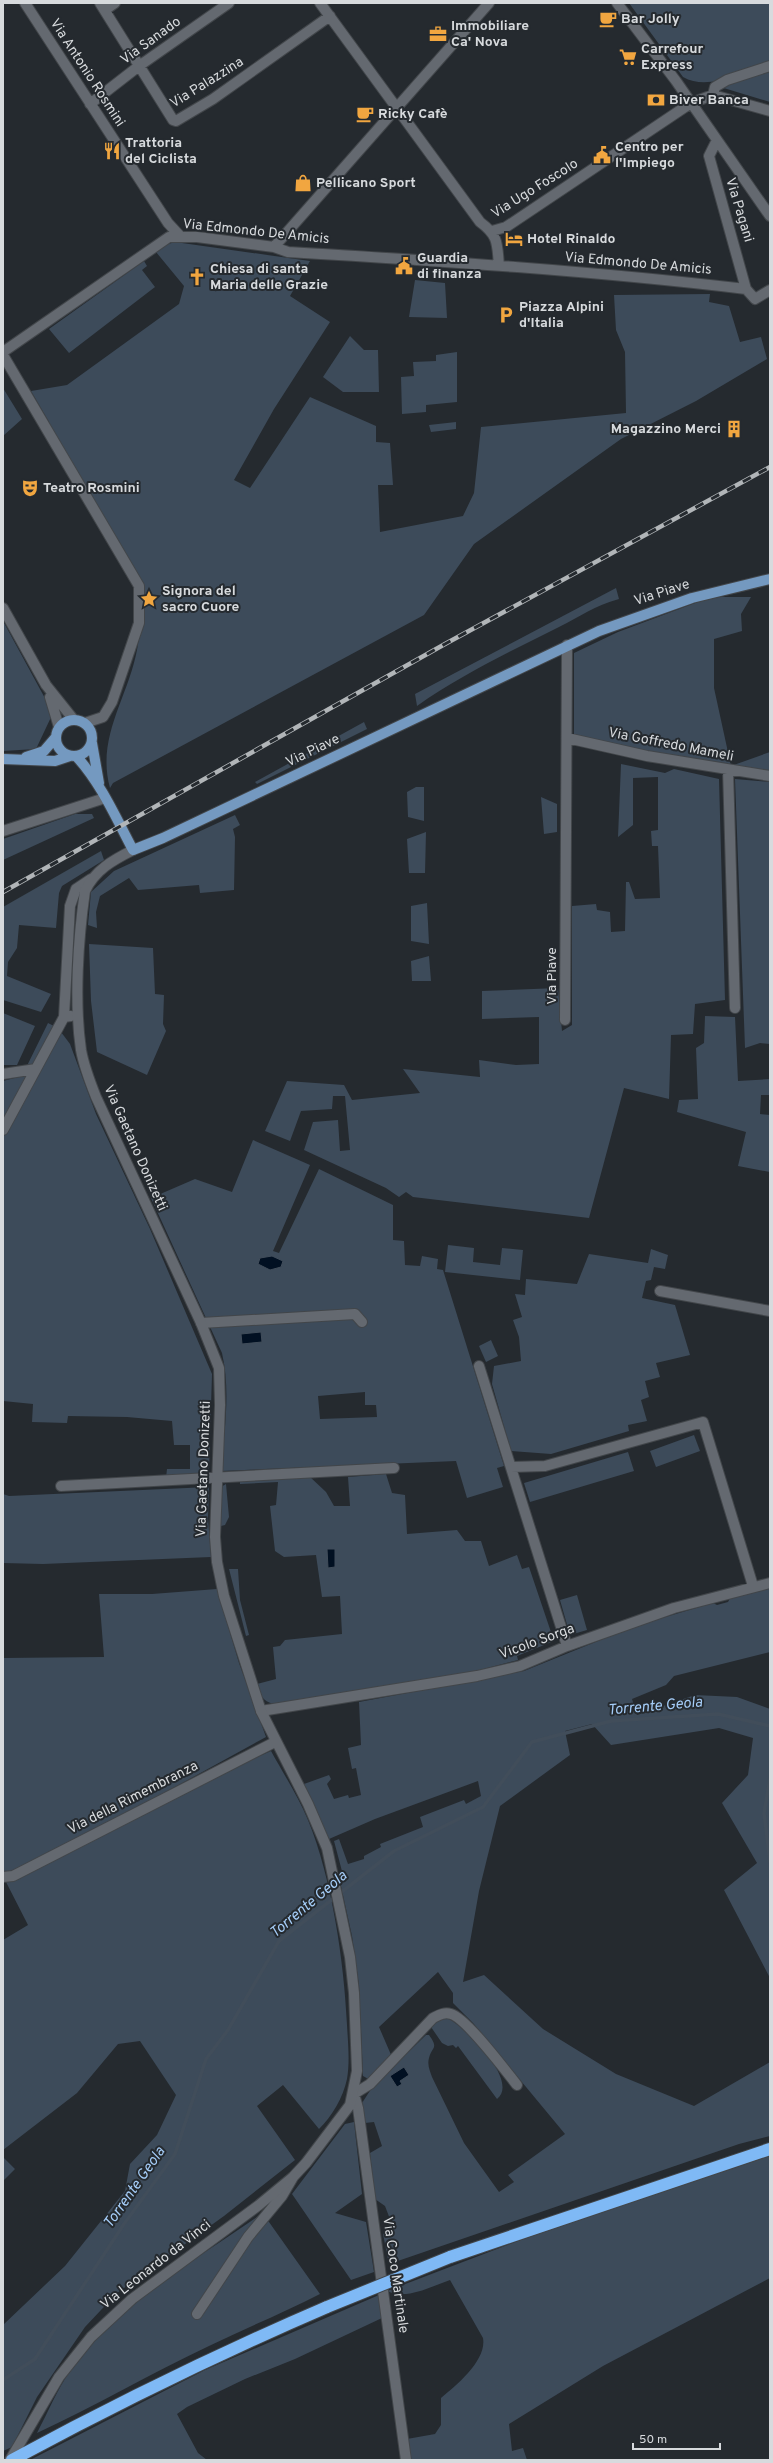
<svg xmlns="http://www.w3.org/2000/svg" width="773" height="2463" font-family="Overpass,sans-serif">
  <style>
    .green { fill: #3d4b5a; fill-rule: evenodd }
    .water { fill: #011022; stroke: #414d5a }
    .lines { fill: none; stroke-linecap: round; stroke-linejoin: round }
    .stream { stroke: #414d5a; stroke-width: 3.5 }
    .street-casing { stroke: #42464a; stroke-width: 12 }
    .secondary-casing { stroke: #42464a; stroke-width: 12 }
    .primary-casing { stroke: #42464a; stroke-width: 12 }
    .highway-casing { stroke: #42464a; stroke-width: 14 }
    .street { stroke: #646970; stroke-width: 10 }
    .secondary { stroke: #646970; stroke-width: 10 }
    .primary { stroke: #7499c0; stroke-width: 10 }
    .highway { stroke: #7fb9f5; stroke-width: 12 }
    .rail-casing { stroke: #b1b5b8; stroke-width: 4.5 }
    .rail { stroke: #252a2f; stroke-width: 3; stroke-dasharray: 9; stroke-linecap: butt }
    .highway-bridge-casing { stroke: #42464a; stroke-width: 14; stroke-linecap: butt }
    .highway-bridge { stroke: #7fb9f5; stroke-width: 12 }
    .labels { text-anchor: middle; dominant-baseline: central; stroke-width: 4; stroke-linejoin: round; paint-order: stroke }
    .poi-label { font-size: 14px; font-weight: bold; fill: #d7dadd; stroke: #252a2f; text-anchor: start }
    .street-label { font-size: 14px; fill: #d7dadd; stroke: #252a2f }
    .water-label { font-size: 15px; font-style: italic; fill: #a5cdf8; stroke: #252a2f }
  </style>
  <rect width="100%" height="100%" fill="#252a2f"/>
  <path class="green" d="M629 3H770V63C744 71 709 92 683 77Z
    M770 66V102L717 86Z
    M175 242 310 261 290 296 330 322 274 409 234 480 250 488 310 397 376 426V442L390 443 393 485H378L380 532 463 516 474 493 481 427 626 413 625 352 616 330 614 295 710 294 709 302 729 306 740 342 761 337 767 359 696 401 621 439 474 544 424 615 113 783 110 788C96 737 128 698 137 650 141 630 141 606 139 586L44 426 49 422 31 391 67 385 179 304 184 286 156 252 165 245Z
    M144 261 147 266 142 270 155 287 69 353 49 329Z
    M415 280 445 283 447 318 409 317Z
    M350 336 364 350H378L379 392H343L323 377Z
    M457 352V402L426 405V412L402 414 401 377 414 376 413 362 436 361V355Z
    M3 388 22 419 3 436Z
    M456 422V429L431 432 429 425Z
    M616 588 619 599C594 606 581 616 559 627 511 651 461 675 417 706L415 694Z
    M711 597H751L741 614 742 631 714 639V688L731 766 770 752V773L728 768 574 737V653L618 632Z
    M3 621 53 713 36 749 3 751Z
    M364 722 367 729 257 784 255 782Z
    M621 764 665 773 674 769 719 779 725 1000 695 1004 693 1034 671 1035 669 1099 624 1088 589 1218 413 1197 406 1192 399 1197 386 1188 304 1150 313 1122 338 1120 340 1151 350 1150 345 1096H333L332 1109 301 1111 290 1141 265 1131 287 1081 344 1085 352 1100 420 1093 403 1069 480 1077 479 1060 516 1065 539 1064V1017L482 1019V991L558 988 562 1031 572 1025V906L596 904 597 910 610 912 611 932 625 931 626 882H629L635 899 660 898 658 846H652L651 831 658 830V777L633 778V825L618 837Z
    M735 779 770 782V1044L760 1043 745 1048Z
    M416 787H424V821L408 817 407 792Z
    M541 797 557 804V832L544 834Z
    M75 814H92L94 818 3 860V839Z
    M235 815 240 825 233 829 235 837 234 890 200 893 199 885 138 890 129 878 100 896 96 912 97 928 88 925 91 892 114 871Z
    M426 832 425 873H409L407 839Z
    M101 851 104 860 62 886 59 893 56 928 19 925 17 948 8 962 7 976 51 994 41 1012 3 1000V907Z
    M427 903 429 944 411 941V906Z
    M89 944 153 948 155 994 164 995 163 1024 166 1031 147 1075 97 1052 91 1001Z
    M429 956 431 981H412L411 961Z
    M3 1013 35 1026 17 1065H3Z
    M705 1016 735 1017 738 1081 770 1079V1095H761L760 1114 770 1115V1172L738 1166 746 1132 677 1112 679 1100 698 1099 696 1048 704 1043Z
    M48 1023 58 1028 70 1044 96 1114 150 1229 212 1374 209 1470 199 1476 166 1478 167 1469H190V1445H174L172 1421 127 1417 68 1416 67 1423 32 1422 33 1404 3 1401V1081L22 1076Z
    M253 1140 310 1165 273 1251 279 1253 319 1169 393 1205V1240L404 1241 405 1265 420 1266 422 1256 438 1259 437 1269 443 1270 504 1466 497 1468 503 1487 467 1498 456 1461 221 1471C224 1432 231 1392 222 1353L151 1198 195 1179 232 1192ZM365 1392V1405H376L377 1417 320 1419 318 1396Z
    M448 1245 474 1248 473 1262 500 1265 502 1248 523 1250 520 1280 445 1272Z
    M651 1249 668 1255 665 1269 654 1267 651 1280 646 1281 642 1298 675 1305 690 1355 656 1363 660 1377 645 1381 649 1397 641 1400 647 1421 628 1425 629 1431 551 1454 511 1451 492 1384 494 1366 521 1361 519 1337 513 1320 522 1317 515 1294 525 1295 526 1279 577 1284 589 1254 648 1263Z
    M491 1340 498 1356 486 1362 479 1346Z
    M694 1435 700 1451 656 1467 650 1451Z
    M628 1452 634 1471 530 1502 524 1483Z
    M386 1474 392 1493 405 1495 407 1534 457 1530 465 1541H481L489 1566 517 1555 522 1569 529 1567 554 1641 517 1656 518 1660 476 1671 274 1704C262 1701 260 1695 257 1684L276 1679 273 1647 280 1646 285 1640 342 1634 340 1596 322 1597 316 1555 284 1557 275 1551 270 1506 276 1505 278 1482 240 1484V1480L309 1476 326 1492 334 1506H350L348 1477Z
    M226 1484 229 1517 225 1525 221 1526V1487Z
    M209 1487 208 1518 211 1557 43 1564 3 1563V1494L9 1496Z
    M229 1569H238L240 1600 249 1635 246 1636Z
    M770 1588V1652L674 1676 666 1685 632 1699 637 1715 695 1695 737 1697 770 1709V1978L724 1890 757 1863 722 1803 748 1775 753 1738 719 1728 611 1745 592 1724 565 1731 570 1755 500 1806 479 1891 463 1982 484 1975 543 2029 616 2074 694 2106 770 2062V2136L739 2144 389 2264 383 2234 393 2227 385 2206 375 2199 370 2153 382 2146 374 2122 365 2123 362 2103 373 2086 426 2035H429C439 2049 432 2046 429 2058 427 2065 430 2071 432 2077L464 2143 499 2192 514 2182 508 2175 565 2134 473 2023 453 2003V1993L438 1972 379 2027 392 2057 370 2080 363 2076 359 1985 352 1936 339 1877 343 1875 334 1841 339 1839 348 1864 364 1859V1856L381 1847 380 1844 423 1827 420 1817 464 1800 466 1804 481 1796 478 1781 375 1819 329 1839 304 1784 329 1775 331 1779 327 1784 334 1799 348 1795 349 1798 361 1795 356 1768 352 1769 348 1748 361 1745 359 1702 524 1671 635 1626 713 1603 717 1605 728 1602 731 1596Z
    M217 1589 239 1663 266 1737 13 1876 3 1877V1658L104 1657 99 1594H152Z
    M577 1595 587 1630 570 1635 560 1600Z
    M271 1751C283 1773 298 1796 308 1820 332 1879 344 1961 347 2025 348 2043 350 2062 347 2079 343 2098 332 2116 319 2129L283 2085 257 2106 295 2160 224 2216 117 2293 85 2327 37 2397 12 2447 3 2451V2325L65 2266 125 2191 130 2164 157 2135 176 2095 140 2041 118 2044 77 2093 3 2150V1940L28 1925 6 1882 228 1770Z
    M447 2018C465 2026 520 2081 497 2099L458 2046 456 2048 453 2045 448 2046 442 2043 431 2027 438 2019Z
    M354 2122 362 2194 335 2213 366 2222 374 2272 351 2280 292 2194 345 2124Z
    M770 2155V2278L603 2366 509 2424 512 2451 523 2448 527 2460H411L407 2439 435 2434 441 2425V2398C457 2385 487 2360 483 2338L450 2280C429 2287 408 2300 387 2291L552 2228Z
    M3 2157 15 2169 3 2181Z
    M260 2215 269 2222 320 2294C283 2313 246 2328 209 2346 151 2373 96 2406 37 2433 48 2412 57 2390 70 2371 112 2309 199 2257 260 2215Z
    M379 2295 382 2318 295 2359 245 2379 187 2407 177 2414 198 2453 207 2460H30L205 2370Z"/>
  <path class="water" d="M272 1256 283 1261 281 1267 270 1270 258 1264 260 1258Z
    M261 1332 262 1342 242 1344 241 1334Z
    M327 1549H335V1567L328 1568Z
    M404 2067 409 2075 400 2081 402 2084 397 2087 390 2076Z"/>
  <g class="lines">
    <path class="stream" d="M770 1779 764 1813 770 1862
      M3 2380 35 2359 124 2224 175 2154 206 2059 228 2030 279 1941 394 1851 483 1807 532 1742 611 1721 718 1714 770 1726"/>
    <g class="street-casing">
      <path id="street" d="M25 3 168 223 181 237
        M100 3 173 120 176 121 213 99 330 16
        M320 3 480 222C499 236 497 244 499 266
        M617 3 676 81 770 216
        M105 10 115 3
        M713 95 715 87 727 80 770 66
        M90 104 139 66 229 3
        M717 140 709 156 746 289
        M492 231 506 227 691 103 713 95 770 111
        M274 247 489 3
        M746 289 755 299 770 290
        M3 352 169 237H197L274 247 288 252C441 261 594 271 746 289
        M3 355 139 586V623L112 702 103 717 85 723
        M3 608 46 685 74 720
        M50 697 59 727
        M567 738 647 756 770 776
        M728 770 735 1008
        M3 831 105 798
        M64 1017 70 906 76 889 91 879
        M565 1020 567 645
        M3 1074 36 1069
        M3 1130 64 1017 71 1016
        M660 1291 770 1311
        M201 1323 355 1314 362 1322
        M479 1366 567 1646
        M511 1467 545 1466 703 1422 753 1586
        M61 1486 394 1468
        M261 1711 477 1676 520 1666 567 1646 674 1608 770 1583
        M3 1877 13 1876 275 1742
        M197 2314 248 2237 282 2196 292 2179
        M406 2460 358 2108 354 2094 370 2084 433 2018C439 2015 444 2012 451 2014 466 2018 505 2070 517 2085"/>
    </g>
    <g class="secondary-casing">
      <path id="secondary" d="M10 2460 59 2377 91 2337 132 2299 259 2205 293 2177 306 2163 350 2105 357 2071 354 1993 350 1957 327 1848 308 1804 261 1711 224 1596 217 1562 215 1537 220 1405 219 1368 201 1323 96 1097C90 1082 84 1067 81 1050 74 1002 78 939 85 891 95 870 113 860 133 850"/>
    </g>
    <g class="primary-casing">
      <path id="primary" d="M56 738a18 18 0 1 1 36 0a18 18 0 1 1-36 0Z
        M92 743 99 783
        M76 756C101 783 116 818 133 850L163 838 599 631 692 598 770 579
        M26 757 44 751 56 737
        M3 759 55 761 70 756"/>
    </g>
    <g class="highway-casing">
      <path id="highway" d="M450 2257 770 2149
        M12 2460C114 2405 220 2353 327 2307"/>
    </g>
    <use href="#street" class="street"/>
    <use href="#secondary" class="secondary"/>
    <use href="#primary" class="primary"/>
    <use href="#highway" class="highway"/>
    <g class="rail-casing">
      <path id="rail" d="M3 892 445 644 770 467"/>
    </g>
    <use href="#rail" class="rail"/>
    <g class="highway-bridge-casing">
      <path id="highway-bridge" d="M327 2307 450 2257"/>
    </g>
    <use href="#highway-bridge" class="highway-bridge"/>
  </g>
  <defs>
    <g id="cafe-bare" transform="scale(1.38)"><path d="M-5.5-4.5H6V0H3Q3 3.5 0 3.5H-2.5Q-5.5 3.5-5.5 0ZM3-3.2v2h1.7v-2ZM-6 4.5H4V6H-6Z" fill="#f1a640" stroke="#252a2f" stroke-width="2.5" paint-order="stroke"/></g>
    <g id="office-bare" transform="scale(1.38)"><path d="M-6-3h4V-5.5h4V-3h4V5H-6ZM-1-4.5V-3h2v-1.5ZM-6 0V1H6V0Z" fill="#f1a640" stroke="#252a2f" stroke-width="2.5" paint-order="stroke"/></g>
    <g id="supermarket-bare" transform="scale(1.38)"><path d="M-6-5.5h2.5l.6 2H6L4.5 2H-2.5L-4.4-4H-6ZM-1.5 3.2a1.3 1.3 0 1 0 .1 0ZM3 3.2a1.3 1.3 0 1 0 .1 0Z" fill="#f1a640" stroke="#252a2f" stroke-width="2.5" paint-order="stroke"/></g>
    <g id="bank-bare" transform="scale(1.38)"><path d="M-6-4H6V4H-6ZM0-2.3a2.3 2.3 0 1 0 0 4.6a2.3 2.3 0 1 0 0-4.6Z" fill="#f1a640" stroke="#252a2f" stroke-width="2.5" paint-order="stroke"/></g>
    <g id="restaurant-bare" transform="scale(1.38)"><path d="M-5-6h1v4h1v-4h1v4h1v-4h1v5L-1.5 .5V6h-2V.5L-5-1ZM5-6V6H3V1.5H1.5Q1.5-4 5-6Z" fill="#f1a640" stroke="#252a2f" stroke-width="2.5" paint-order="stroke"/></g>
    <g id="civic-bare" transform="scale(1.38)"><path d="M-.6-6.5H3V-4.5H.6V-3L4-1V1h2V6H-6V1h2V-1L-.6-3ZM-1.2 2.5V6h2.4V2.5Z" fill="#f1a640" stroke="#252a2f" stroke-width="2.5" paint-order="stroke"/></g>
    <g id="shop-bare" transform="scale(1.38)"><path d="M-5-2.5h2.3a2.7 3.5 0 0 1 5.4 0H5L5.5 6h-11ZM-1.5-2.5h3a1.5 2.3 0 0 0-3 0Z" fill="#f1a640" stroke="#252a2f" stroke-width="2.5" paint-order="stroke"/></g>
    <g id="hotel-bare" transform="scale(1.38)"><path d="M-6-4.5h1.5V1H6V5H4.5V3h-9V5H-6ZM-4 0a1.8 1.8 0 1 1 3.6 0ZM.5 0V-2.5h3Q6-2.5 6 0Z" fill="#f1a640" stroke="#252a2f" stroke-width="2.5" paint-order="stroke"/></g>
    <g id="church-bare" transform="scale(1.38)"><path d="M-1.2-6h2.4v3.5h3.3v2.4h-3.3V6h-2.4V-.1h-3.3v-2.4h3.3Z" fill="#f1a640" stroke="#252a2f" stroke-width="2.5" paint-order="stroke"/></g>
    <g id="parking-bare" transform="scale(1.38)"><path d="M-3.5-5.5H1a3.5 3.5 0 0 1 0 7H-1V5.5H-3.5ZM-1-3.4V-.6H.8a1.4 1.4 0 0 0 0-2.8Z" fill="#f1a640" stroke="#252a2f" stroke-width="2.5" paint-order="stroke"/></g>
    <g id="building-bare" transform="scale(1.38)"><path d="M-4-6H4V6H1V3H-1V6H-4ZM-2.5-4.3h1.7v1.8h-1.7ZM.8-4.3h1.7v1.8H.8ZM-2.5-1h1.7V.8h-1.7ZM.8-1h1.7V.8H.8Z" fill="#f1a640" stroke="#252a2f" stroke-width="2.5" paint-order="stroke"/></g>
    <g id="theatre-bare" transform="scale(1.38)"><path d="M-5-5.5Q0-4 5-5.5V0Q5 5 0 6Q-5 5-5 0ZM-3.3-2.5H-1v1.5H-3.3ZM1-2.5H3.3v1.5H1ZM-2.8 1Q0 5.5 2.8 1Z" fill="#f1a640" stroke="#252a2f" stroke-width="2.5" paint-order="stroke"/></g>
    <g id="sight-bare" transform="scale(1.38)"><path d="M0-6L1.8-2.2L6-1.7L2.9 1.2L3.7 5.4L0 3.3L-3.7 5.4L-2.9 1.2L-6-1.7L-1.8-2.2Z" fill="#f1a640" stroke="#252a2f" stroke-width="2.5" paint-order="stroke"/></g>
  </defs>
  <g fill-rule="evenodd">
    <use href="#cafe-bare" x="608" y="19"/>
    <use href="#office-bare" x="438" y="34"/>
    <use href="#supermarket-bare" x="628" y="57"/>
    <use href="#bank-bare" x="656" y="100"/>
    <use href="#cafe-bare" x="365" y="114"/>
    <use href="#restaurant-bare" x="112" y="151"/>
    <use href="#civic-bare" x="602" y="155"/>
    <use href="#shop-bare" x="303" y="183"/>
    <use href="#hotel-bare" x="514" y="239"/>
    <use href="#civic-bare" x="404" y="266"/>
    <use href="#church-bare" x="197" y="277"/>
    <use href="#parking-bare" x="506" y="315"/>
    <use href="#building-bare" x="734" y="429"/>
    <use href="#theatre-bare" x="30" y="488"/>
    <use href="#sight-bare" x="149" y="599"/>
  </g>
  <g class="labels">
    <g class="poi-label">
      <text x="621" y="19">Bar Jolly</text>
      <text x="451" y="26">Immobiliare<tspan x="451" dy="16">Ca' Nova</tspan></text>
      <text x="641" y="49">Carrefour<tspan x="641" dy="16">Express</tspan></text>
      <text x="669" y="100">Biver Banca</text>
      <text x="378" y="114">Ricky Cafè</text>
      <text x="125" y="143">Trattoria<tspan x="125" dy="16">del Ciclista</tspan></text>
      <text x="615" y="147">Centro per<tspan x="615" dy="16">l'Impiego</tspan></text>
      <text x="316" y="183">Pellicano Sport</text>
      <text x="527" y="239">Hotel Rinaldo</text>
      <text x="417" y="258">Guardia<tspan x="417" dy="16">di finanza</tspan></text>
      <text x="210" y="269">Chiesa di santa<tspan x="210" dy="16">Maria delle Grazie</tspan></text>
      <text x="519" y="307">Piazza Alpini<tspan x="519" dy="16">d'Italia</tspan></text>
      <text x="721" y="429" text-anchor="end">Magazzino Merci</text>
      <text x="43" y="488">Teatro Rosmini</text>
      <text x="162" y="591">Signora del<tspan x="162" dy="16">sacro Cuore</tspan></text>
    </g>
    <g class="street-label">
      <text transform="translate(151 41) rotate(-36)">Via Sanado</text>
      <text transform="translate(87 73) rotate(57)">Via Antonio Rosmini</text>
      <text transform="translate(207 83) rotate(-32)">Via Palazzina</text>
      <text transform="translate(535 189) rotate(-32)">Via Ugo Foscolo</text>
      <text transform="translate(739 210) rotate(73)">Via Pagani</text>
      <text transform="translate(256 232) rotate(6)">Via Edmondo De Amicis</text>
      <text transform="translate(638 264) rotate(5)">Via Edmondo De Amicis</text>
      <text transform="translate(662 593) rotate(-18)">Via Piave</text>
      <text transform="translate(671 745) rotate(11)">Via Goffredo Mameli</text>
      <text transform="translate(313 751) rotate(-26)">Via Piave</text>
      <text transform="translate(552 976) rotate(-90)">Via Piave</text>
      <text transform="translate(135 1148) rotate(66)">Via Gaetano Donizetti</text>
      <text transform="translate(204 1469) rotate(-88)">Via Gaetano Donizetti</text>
      <text transform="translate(537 1642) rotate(-20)">Vicolo Sorga</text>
      <text transform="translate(133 1798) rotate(-27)">Via della Rimembranza</text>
      <text transform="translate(156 2265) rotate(-38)">Via Leonardo da Vinci</text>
      <text transform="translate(395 2275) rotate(82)">Via Coco Martinale</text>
    </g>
    <g class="water-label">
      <text transform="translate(655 1707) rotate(-5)">Torrente Geola</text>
      <text transform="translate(309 1905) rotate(-40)">Torrente Geola</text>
      <text transform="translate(135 2188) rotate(-55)">Torrente Geola</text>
    </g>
  </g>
  <rect width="773" height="2463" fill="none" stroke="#d7dadd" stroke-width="8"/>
  <path d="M633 2443v6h87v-6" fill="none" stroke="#d7dadd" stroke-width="2"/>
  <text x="639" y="2443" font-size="12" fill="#d7dadd" stroke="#252a2f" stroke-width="3" paint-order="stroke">50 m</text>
</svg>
